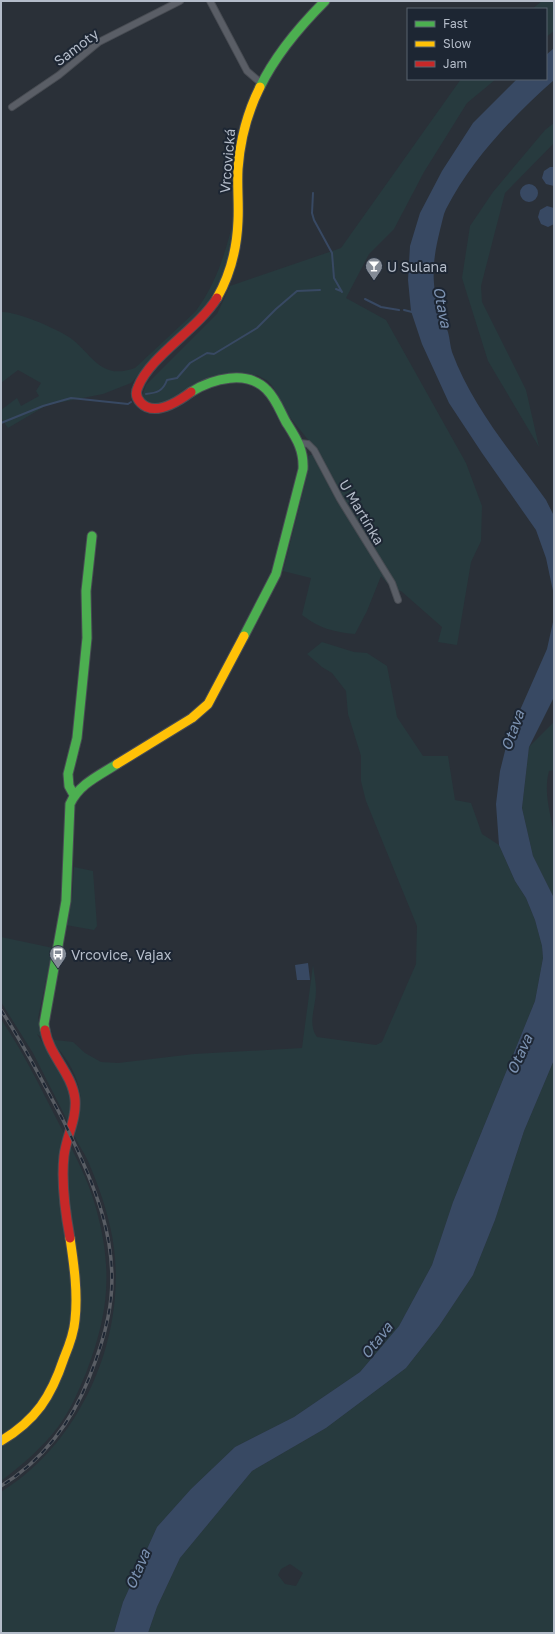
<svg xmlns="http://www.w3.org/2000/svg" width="555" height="1634" font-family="'Golos Text',sans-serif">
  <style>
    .green { fill: #273a3e; fill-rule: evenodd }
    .water { fill: #384963 }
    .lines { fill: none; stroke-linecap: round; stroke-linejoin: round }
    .stream { stroke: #384963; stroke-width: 2 }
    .street-casing { stroke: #484c53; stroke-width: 8 }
    .fast-casing { stroke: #484c53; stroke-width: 11 }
    .slow-casing { stroke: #484c53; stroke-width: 11 }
    .jam-casing { stroke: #484c53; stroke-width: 11 }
    .street { stroke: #5a5e66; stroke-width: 6 }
    .fast { stroke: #4caf50; stroke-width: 9 }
    .slow { stroke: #ffc107; stroke-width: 9 }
    .jam { stroke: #c62828; stroke-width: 9 }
    .rail-casing { stroke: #595d64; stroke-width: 3.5 }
    .rail { stroke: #1d2633; stroke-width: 2; stroke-dasharray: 6; stroke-linecap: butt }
    .labels { text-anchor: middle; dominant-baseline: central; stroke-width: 4; stroke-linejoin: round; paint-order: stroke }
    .street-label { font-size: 14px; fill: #b4bcc9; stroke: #1d2633 }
    .poi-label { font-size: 14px; fill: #b4bcc9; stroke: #1d2633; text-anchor: start }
    .water-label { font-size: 15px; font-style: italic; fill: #7c92b1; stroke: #1d2633 }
  </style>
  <rect width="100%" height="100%" fill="#2a3038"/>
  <path class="green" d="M542 1H554V31L546 37V9H532Z
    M461 79H496L467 103 424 172 394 229 369 254 346 298 386 320 466 463 482 506 481 541 471 562 457 645 438 642 442 627 401 591 393 590 381 576 367 611 355 634C333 632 319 628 302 615L311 578 283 571 305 484 308 456 318 452 288 415 273 387 268 381 257 375 248 383 229 381 157 404 141 400 146 385 217 314 230 286 341 248Z
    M554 123V143L505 193 481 286 482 302 526 390 539 447 488 361 462 278 470 226 493 192 545 130Z
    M234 219 226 269 206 306 131 383 103 394 47 405 8 428 1 418V410L17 398 21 406 39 396 36 391 41 383 18 370 1 383V312C16 311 61 330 73 340 94 357 101 380 135 368L195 312C217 283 225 253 234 219Z
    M322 642 354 652 367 653 387 666 397 717 423 756H448L455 800 471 803 482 834 499 845 515 881 526 898 535 920 542 946 543 958 535 1001 453 1202 432 1265 399 1326 360 1372 294 1417 235 1447 191 1489 157 1527 123 1602 114 1633H1V1492C86 1440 133 1323 110 1226 105 1204 97 1182 88 1161 84 1152 77 1143 74 1134 73 1127 79 1115 80 1108 83 1089 73 1067 61 1052 55 1045 44 1039 37 1034 50 1055 69 1079 71 1104 71 1109 69 1115 67 1120L33 1053 1 1002V937L53 948 38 1018 47 1039 73 1042 85 1053 101 1062 118 1063 194 1054 302 1048 313 965C314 973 316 982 316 991 316 1006 307 1024 317 1037L376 1045 382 1042 416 964 417 926 366 801 361 781V756L348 714 346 691 332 673 322 667 307 654Z
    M554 722V770L549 771C543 793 551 814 554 835 555 855 554 877 554 898L533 856 522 808 529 747Z
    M74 867 93 871 97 926 94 930 66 925 72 898Z
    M1 1019C21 1049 38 1082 54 1114 69 1144 87 1175 96 1208 113 1270 109 1313 86 1373 78 1392 70 1411 58 1427 42 1448 22 1465 1 1481Z
    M554 1060V1633H148L157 1607 180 1558 252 1471 326 1428 406 1368 439 1326 473 1275 495 1220 524 1131ZM290 1564 303 1573 296 1586 285 1584 278 1575 281 1569Z"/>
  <path class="water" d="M554 48V80C512 117 472 159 446 209 443 215 442 223 440 230 432 262 431 283 440 316 441 321 446 326 448 332 450 339 450 346 452 352 472 407 513 454 546 500L554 516V697L529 747 522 808 533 856 554 898V1060L524 1131 495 1220 473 1275 439 1326 406 1368 326 1428 252 1471 180 1558 157 1607 148 1633H114L123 1602 157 1527 191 1489 235 1447 294 1417 360 1372 399 1326 432 1265 453 1202 535 1001 543 958 542 946 535 920 526 898 515 881 499 845 496 804 500 771 509 735 547 649 553 622V591L546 558 536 530 482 453 449 403 422 344 411 311 408 280 410 246 420 213 442 171 473 123 517 79H546V55Z
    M550 167H554V186L546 184 542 178 544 171Z
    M520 193a9 9 0 1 1 18 0a9 9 0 1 1-18 0Z
    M547 206 554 208V224L548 227 541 224 538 217 540 210Z
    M308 963 310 980H297L295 965Z"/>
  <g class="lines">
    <path class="stream" d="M313 193 312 213 314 220 332 253 334 278 342 292
      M336 289 341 291
      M365 299 381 307 399 310
      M404 310 412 312
      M146 394C157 393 163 391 167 380L177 378 190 363 207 353 214 354 257 328 276 309 297 291 320 290
      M1 423 43 406 71 398 128 404 131 402"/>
    <g class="street-casing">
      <path id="street" d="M210 1 247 71 261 83
        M12 107 59 75 99 42 180 1
        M300 443 308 444 314 450 340 499 392 583 398 600"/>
    </g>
    <g class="fast-casing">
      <path id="fast" d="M260 87C276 54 299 27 325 1
        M191 392C212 379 247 369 267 390 276 399 280 411 286 422 296 438 304 449 303 469L276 574 244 636
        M74 795 69 786 68 774 77 738 87 638 86 591 92 536
        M45 1030 44 1024 66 901 70 804C79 784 100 775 117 764"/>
    </g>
    <g class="slow-casing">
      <path id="slow" d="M217 298C230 275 237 247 238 221 239 204 237 187 238 169 240 141 247 113 260 87
        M117 764 192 718 208 704 244 636
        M1 1441C36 1420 51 1397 64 1358 69 1346 74 1333 75 1320 78 1293 74 1265 70 1238"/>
    </g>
    <g class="jam-casing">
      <path id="jam" d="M191 392C179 401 155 417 141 403 136 398 135 393 138 387 150 356 198 329 217 298
        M45 1030C49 1055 72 1073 75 1099 77 1119 66 1137 64 1156 61 1183 65 1211 70 1238"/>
    </g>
    <use href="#street" class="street"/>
    <use href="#fast" class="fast"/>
    <use href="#slow" class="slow"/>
    <use href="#jam" class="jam"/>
    <g class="rail-casing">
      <path id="rail" d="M1 1010C24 1045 43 1082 62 1118 93 1180 123 1246 108 1317 104 1338 97 1358 89 1378 72 1422 42 1461 1 1486"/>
    </g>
    <use href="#rail" class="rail"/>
  </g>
  <defs>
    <g id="bar-pin" transform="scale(0.9)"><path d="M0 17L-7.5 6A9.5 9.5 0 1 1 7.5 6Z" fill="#848b96" stroke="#1d2633"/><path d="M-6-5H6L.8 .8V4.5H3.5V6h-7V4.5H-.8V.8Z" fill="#fff"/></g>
    <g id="bus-pin" transform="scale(0.9)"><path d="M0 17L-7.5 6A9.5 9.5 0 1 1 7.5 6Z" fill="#848b96" stroke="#1d2633"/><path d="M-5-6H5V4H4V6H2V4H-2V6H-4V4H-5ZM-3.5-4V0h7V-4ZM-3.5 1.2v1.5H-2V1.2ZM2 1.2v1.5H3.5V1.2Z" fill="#fff"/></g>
  </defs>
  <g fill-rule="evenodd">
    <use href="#bar-pin" x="374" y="266"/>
    <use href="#bus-pin" x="58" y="954"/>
  </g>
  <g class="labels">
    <g class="street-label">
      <text transform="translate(76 47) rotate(-37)">Samoty</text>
      <text transform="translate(227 161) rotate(-85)">Vrcovická</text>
      <text transform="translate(362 512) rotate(59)">U Martínka</text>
    </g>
    <g class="poi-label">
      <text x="387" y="266">U Sulana</text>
      <text x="71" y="954">Vrcovice, Vajax</text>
    </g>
    <g class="water-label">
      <text transform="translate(443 307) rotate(79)">Otava</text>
      <text transform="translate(512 730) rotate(-70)">Otava</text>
      <text transform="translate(519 1054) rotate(-66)">Otava</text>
      <text transform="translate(376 1340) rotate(-52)">Otava</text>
      <text transform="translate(137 1569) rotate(-67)">Otava</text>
    </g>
  </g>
  <rect width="555" height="1634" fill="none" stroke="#b4bcc9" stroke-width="4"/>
  <rect x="407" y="8" width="140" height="72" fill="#1d2633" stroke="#59626f"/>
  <rect x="415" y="21" width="20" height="6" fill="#4caf50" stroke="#59626f"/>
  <text x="443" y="28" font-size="12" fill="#b4bcc9">Fast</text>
  <rect x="415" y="41" width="20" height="6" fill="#ffc107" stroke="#59626f"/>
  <text x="443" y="48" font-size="12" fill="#b4bcc9">Slow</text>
  <rect x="415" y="61" width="20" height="6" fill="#c62828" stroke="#59626f"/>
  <text x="443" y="68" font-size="12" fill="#b4bcc9">Jam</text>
</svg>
